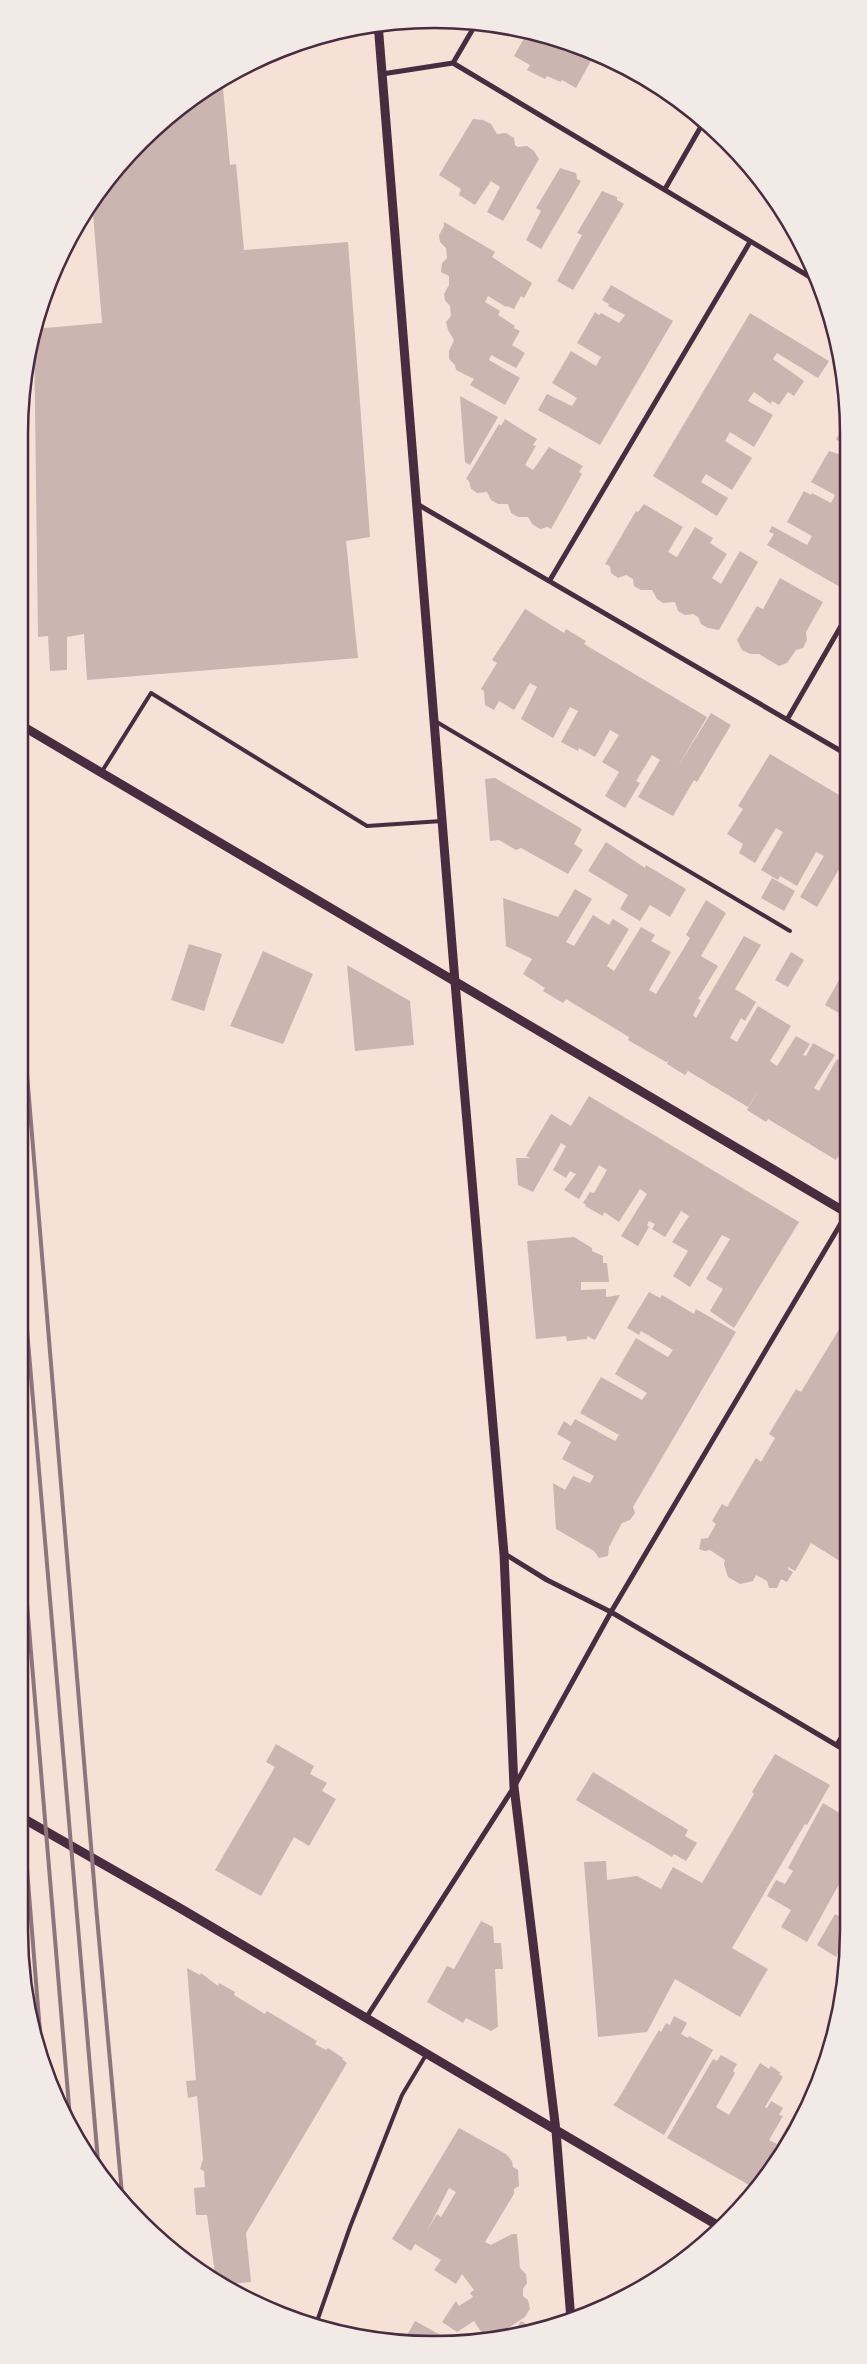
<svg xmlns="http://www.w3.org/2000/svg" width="867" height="2364" font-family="'Exo 2',sans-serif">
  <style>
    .building { fill: #ccb4b1; fill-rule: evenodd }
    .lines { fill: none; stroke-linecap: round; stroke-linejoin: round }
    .service { stroke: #4a2c40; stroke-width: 4 }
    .minor { stroke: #4a2c40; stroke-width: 5 }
    .tertiary { stroke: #4a2c40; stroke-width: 9 }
    .rail { stroke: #8f747c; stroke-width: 4 }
    .rim { fill: none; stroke: #4a2c40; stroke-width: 2.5 }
  </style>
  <rect width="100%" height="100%" fill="#f7e1d7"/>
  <path class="building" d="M528 31 541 33 593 57 576 88 562 80 561 82 547 76 545 79 527 70 530 65 514 56Z
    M222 77 230 165 236 164 244 250 348 242 370 537 346 541 358 658 87 680 84 634 67 637V670L50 671 48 636 38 637 34 329 102 323 92 202 105 181 160 121Z
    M473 119 483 120 491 124 497 134 506 133 514 138 515 145 518 147 527 146 534 151 539 159 503 221 487 212 500 187 491 181 475 205 459 195 461 189 439 175Z
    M560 168 576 173 577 179 581 181 541 249 526 240 541 211 536 208Z
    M602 191 617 197V200L624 204 573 290 557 281 582 235 577 233Z
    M444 222 495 252 492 257 532 283 524 298 521 296 514 309 507 306 506 307 488 296 485 302 500 311 498 315 515 326 514 328 520 331 512 345 525 353 516 368 491 355 489 360 520 378 505 405 470 385 474 379 456 370 455 365 449 359V351L454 340 448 330 446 322 451 316 450 306 445 300 444 294 449 285V276L441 272 442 263 447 258 446 248 440 242 439 235 444 226Z
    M611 285 673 321 600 445 538 410 547 394 572 406 577 398 552 383 571 351 596 366 601 357 577 343 595 312 599 315 601 313 619 323 625 315 608 306 609 304 602 300Z
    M750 313 829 361 818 378 777 353 773 359 804 381 794 396 788 392 779 405 772 401 771 404 754 392 751 396 748 401 773 415 754 447 730 432 725 441 752 458 732 490 706 474 701 482 728 498 717 516 653 476Z
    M460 396 498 417 470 465 465 462Z
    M845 412V447L836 439 844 425 839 422Z
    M505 419 537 439 533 445 536 446 525 465 533 470 549 447 583 466 579 472 582 474 551 529 548 527 540 529 532 524 528 517H518L511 513 508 504H498L491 500 487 492 477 493 471 489 469 481 466 479 499 424 501 426Z
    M829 451 845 456V578L840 587 767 545 774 534 769 532 772 526 807 545 812 536 787 522 804 491 811 495 812 493 831 503 835 495 811 482Z
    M644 504 683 527 668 552 677 557 695 527 713 538 710 543 727 554 712 578 721 584 740 551 758 562 719 630 708 628 701 624 698 617 693 614 685 615 678 611 675 602 663 603 657 599 652 590H641L634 586 633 579 626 575 618 578 611 573 610 566 605 564 636 511 638 512Z
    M780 578 823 602 806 632 807 640 803 648 796 650 787 663 779 666 759 654H750L742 650 737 640 757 606 763 609Z
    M525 609 564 633 566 629 586 641 584 644 707 717 677 768 711 713 731 725 697 782 694 780 673 816 638 797 660 760 652 755 636 781 640 783 625 808 605 796 619 772 602 762 619 735 610 730 595 757 579 748 578 751 561 742 578 711 570 707 553 738 536 728 521 719 537 687 530 683 514 710 499 701 494 710 485 705 484 691 481 689 497 663 492 660Z
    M770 754 846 799V857L817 907 800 897 824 856 816 852 797 886 780 876 778 880 761 870 783 832 776 828 755 863 739 853 743 844 727 834 743 809 738 806Z
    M495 778 582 829 574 844 583 850 568 874 521 848 516 850 499 840 490 841 485 779Z
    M606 842 645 868 646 865 686 889 670 917 650 905 640 921 620 909 628 895 588 871Z
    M772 878 795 891 784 911 761 898Z
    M575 889 592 899 566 942 574 946 593 915 609 925 613 919 629 929 607 966 614 971 641 927 655 935 651 941 671 952 649 990 656 994 690 938 686 935 706 900 726 913 701 956 718 966 698 999 701 1000 693 1015 696 1018 744 936 761 945 735 989 756 1002 745 1021 741 1018 730 1038 737 1042 758 1006 791 1026 770 1061 777 1066 796 1036 810 1044 803 1055 806 1056 813 1043 835 1055 814 1088 819 1091 837 1059 846 1065V1144L836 1160 768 1119 766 1122 747 1110 760 1087 748 1107 688 1071 685 1075 667 1064 668 1061 666 1062 628 1040 629 1037 566 999 563 1003 543 991 545 988 523 974 532 959 506 946 503 898 558 917Z
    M189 944 222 954 204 1011 171 1000Z
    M263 951 313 974 283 1044 230 1026Z
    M791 952 804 960 788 987 775 980Z
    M347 965 410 1001 414 1045 355 1051Z
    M843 973 846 975V1021L838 1016 839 1013 825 1005Z
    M589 1096 799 1222 734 1328 710 1311 723 1289 706 1279 730 1239 722 1235 690 1287 673 1276 688 1251 672 1242 689 1216 681 1211 665 1237 652 1229 655 1224 649 1221 647 1225 649 1227 638 1246 621 1236 647 1194 640 1189 619 1222 604 1212 603 1216 585 1206 586 1204 583 1203 590 1192 594 1193 607 1170 599 1165 579 1199 564 1190 576 1174 570 1171 566 1178 553 1170 566 1146 561 1143 533 1192 518 1185 516 1158H530L526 1156 551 1114 571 1126Z
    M574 1237 592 1248V1251L603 1256V1263H607L609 1282H581V1290L606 1289V1297L620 1295 595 1340 587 1336V1339L567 1341 566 1336 536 1339 527 1241Z
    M649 1292 660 1298 662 1295 694 1314 696 1309 736 1332 633 1507 635 1513 630 1520 622 1523 609 1547 608 1556 599 1558 594 1551 556 1529 553 1483 565 1490 573 1476 590 1483 594 1476 562 1459 571 1442 557 1434 564 1421 571 1426 575 1419 615 1441 619 1435 580 1413 601 1377 642 1400 647 1393 615 1374 636 1338 668 1357 673 1350 641 1331 639 1335 627 1328Z
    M847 1316V1555L843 1563 811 1543 795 1571 788 1567V1569L793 1572 787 1582 781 1579 777 1588H769L767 1581 756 1575 753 1581 740 1584 728 1577 724 1564 725 1560 710 1550 704 1551 699 1549 701 1539 708 1538 716 1524 712 1521 722 1504 727 1507 756 1458 761 1462 775 1438 769 1434 796 1389 801 1392Z
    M276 1744 314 1766 310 1774 327 1783 322 1791 336 1799 309 1846 294 1837 261 1896 215 1870 275 1767 266 1762Z
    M775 1754 830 1785 807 1825 805 1824 732 1948 768 1969 740 2017 675 1979 647 2032 598 2037 584 1862 606 1861 607 1880 637 1876 661 1889 673 1867 702 1883 754 1794 752 1792Z
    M593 1772 688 1830 685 1836 697 1843 686 1861 674 1854 672 1857 576 1800Z
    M823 1803 848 1818V1868L807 1942 781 1927 791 1910 767 1896 776 1880 785 1884 793 1871 788 1868Z
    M848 1885V1931L845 1955 839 1951 836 1957 817 1945 835 1914 839 1916 846 1904 840 1900Z
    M481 1921 493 1927 494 1943H501L503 1969H495L498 2027 491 2031 466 2018 463 2023 427 2002 447 1966 454 1969Z
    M187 1968 200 1975 201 1973 218 1986 219 1983 235 1992 234 1995 265 2014 267 2011 317 2041 315 2044 326 2050 328 2048 343 2058 342 2059 347 2063 246 2233 251 2282 220 2285 216 2281 207 2215H196L194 2188 205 2187 204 2171 200 2169 203 2159 197 2096 188 2098 186 2081 196 2080Z
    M674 2016 687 2023 681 2034 688 2038 689 2036 713 2050 664 2135 613 2105 617 2101 659 2030 661 2032 666 2023 670 2025Z
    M721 2055 737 2064 733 2071 735 2073 716 2107 729 2115 760 2063 769 2069 771 2066 781 2073 779 2074 783 2077 765 2107 767 2108 771 2101 783 2108 779 2115 783 2116 769 2140 777 2144 805 2095 811 2099 805 2114 763 2183 756 2189 667 2138 713 2059 717 2061Z
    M459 2128 506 2154 512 2161 513 2167 518 2170 519 2186 514 2189V2194L485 2242 491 2245 512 2234H517L520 2268 526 2274 527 2283 523 2289V2296L528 2300 530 2309 525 2317 493 2338H485L474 2321 457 2332 442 2322 456 2301 459 2306 473 2297 470 2293 474 2290 462 2274 456 2284 434 2270 441 2260 415 2244 411 2251 392 2239ZM449 2188 456 2192 441 2217 437 2214 427 2231Z
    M415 2321 448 2339H405Z
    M521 2321 528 2325 529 2333 511 2337Z"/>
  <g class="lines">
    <path class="service" d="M435 721 790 931
      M101 773 151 693 367 826 442 821
      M836 1745 848 1726
      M315 2327 350 2227 402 2095 426 2055"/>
    <path class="minor" d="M453 63 815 280
      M382 74 453 63 477 22
      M665 189 703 123
      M417 504 846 754
      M550 580 750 242
      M788 718 845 619
      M505 1554 547 1580 611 1612 848 1752
      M366 2018 514 1787 611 1612 847 1213"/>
    <path class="tertiary" d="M378 23 455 982 504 1554 514 1787 556 2131 571 2320
      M19 724 847 1213
      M19 1816 178 1907 717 2225"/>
    <path class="rail" d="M19 978 96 1906 123 2205
      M19 1236 99 2173
      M19 1509 71 2130
      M19 1768 43 2070"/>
  </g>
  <path d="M0 0H867V2364H0ZM434 28H434A406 406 0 0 1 840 434V1930A406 406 0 0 1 434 2336H434A406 406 0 0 1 28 1930V434A406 406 0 0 1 434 28Z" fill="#f1eae7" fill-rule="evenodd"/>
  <path class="rim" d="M434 28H434A406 406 0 0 1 840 434V1930A406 406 0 0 1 434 2336H434A406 406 0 0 1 28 1930V434A406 406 0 0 1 434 28Z"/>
</svg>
